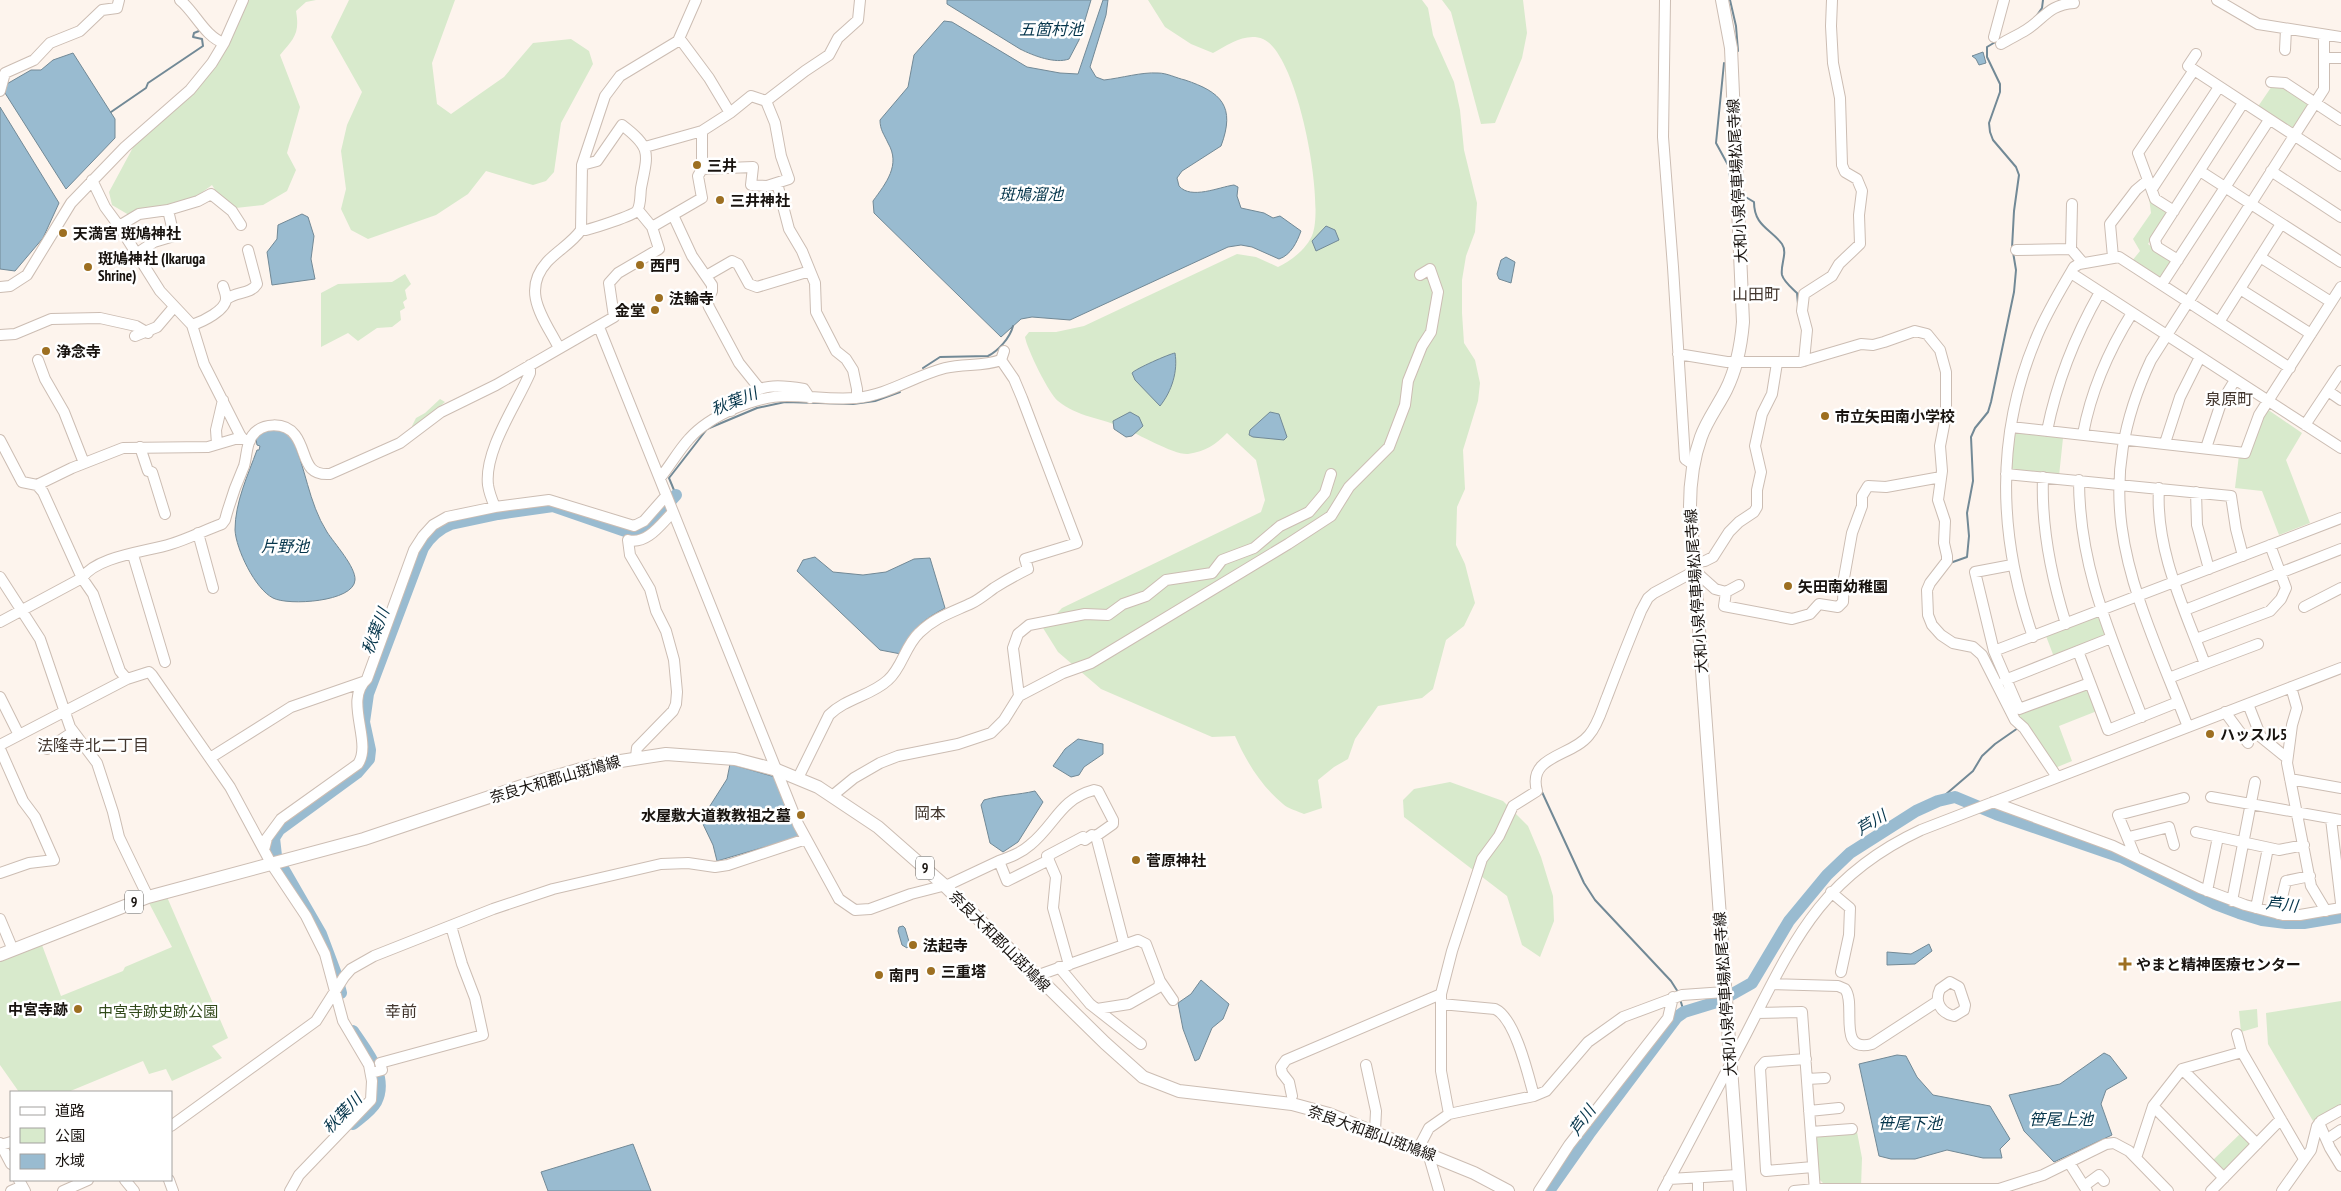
<svg xmlns="http://www.w3.org/2000/svg" width="2341" height="1191" font-family="'PT Sans Narrow','Noto Sans JP',sans-serif">
  <style>
    .green { fill: #d8eacc }
    .water { fill: #99bbd0; stroke: #728996 }
    .lines { fill: none; stroke-linecap: round; stroke-linejoin: round }
    .stream { stroke: #728996; stroke-width: 2 }
    .river { stroke: #99bbd0; stroke-width: 12 }
    .minor-casing { stroke: #ccbdb3; stroke-width: 12 }
    .major-casing { stroke: #ccbdb3; stroke-width: 14 }
    .minor { stroke: #fff; stroke-width: 10 }
    .major { stroke: #fff; stroke-width: 12 }
    .poi-dot { fill: #9d6f21; stroke: #fff; stroke-width: 2 }
    .labels { text-anchor: middle; dominant-baseline: central; stroke-width: 5; stroke-linejoin: round; paint-order: stroke }
    .shield { fill: #fff; stroke: #5d5a57; stroke-width: 1 }
    .shield-label { font-size: 14px; font-weight: bold; fill: #18130f }
    .poi-label { font-size: 15px; font-weight: bold; fill: #18130f; stroke: #fff; text-anchor: start }
    .street-label { font-size: 15px; fill: #18130f; stroke: #fff }
    .park-label { font-size: 15px; fill: #314a1b; stroke: #fff }
    .water-label { font-size: 16px; font-style: italic; fill: #05354b; stroke: #fff }
    .neighbourhood-label { font-size: 16px; fill: #42362e; stroke: #fff }
  </style>
  <rect width="100%" height="100%" fill="#fdf4ed"/>
  <path class="green" d="M247 0H316L306 2 296 11C300 34 294 38 280 55L300 107 287 153 296 170 287 191 263 205 227 209 212 185 193 199 129 215 112 205 109 192 137 140 162 121 199 85Z
    M349 0H455L432 63 437 104 451 114 504 77 533 43 571 39 589 51 593 64 561 123 554 172 546 181 533 185 486 171 468 194 436 215 368 239 351 230 341 209 346 189 341 151 347 125 362 92 331 37Z
    M1148 0H1422L1428 8 1433 35 1454 82 1460 110 1464 150 1477 203 1475 232 1466 256 1462 280V313L1464 343 1475 360 1480 383 1478 401 1463 450 1465 489 1457 507 1456 545 1465 564 1475 603 1464 626 1446 640 1433 689 1422 698 1378 706 1355 739 1348 759 1334 767 1318 780 1322 808 1304 814C1298 811 1288 809 1283 804 1261 786 1246 761 1235 736L1212 737 1101 689 1058 652 1043 628 1062 608 1261 512 1265 500 1256 460 1227 433C1215 445 1206 451 1188 454 1174 455 1138 434 1124 428 1102 418 1077 417 1058 401 1049 394 1027 349 1025 337L1029 332H1056L1084 326 1237 254 1256 257 1278 267C1291 261 1308 248 1313 233 1324 199 1298 54 1263 39 1246 32 1228 45 1213 53L1191 44 1165 27Z
    M1442 0H1523L1527 33 1522 58 1495 123 1481 124 1451 12Z
    M2272 86 2283 88 2307 103 2308 108 2294 128H2288L2257 108Z
    M2148 190 2168 213 2148 244 2169 259 2170 263 2161 277H2158L2132 261 2140 251 2133 239 2151 213Z
    M405 274 411 284 405 290 407 299 403 302 405 308 400 311 401 320 392 327 377 328 358 341 348 333 321 347V293L338 284 392 282Z
    M440 399 445 402 414 428 412 426 416 418 425 413Z
    M2267 409 2302 433 2286 460 2310 523 2279 535 2262 491 2235 488 2239 455Z
    M2016 433 2063 438 2059 476 2013 470 2010 466 2014 437Z
    M2095 617 2100 619 2105 633 2104 638 2054 657 2046 636Z
    M2085 689 2089 691 2097 711 2059 726 2072 761 2055 768 2021 722 2018 714Z
    M1450 782 1503 801 1528 826 1541 857 1553 896 1554 921 1540 957 1522 945 1507 896 1404 817 1403 800 1414 789Z
    M167 897 228 1038 212 1046 222 1058 172 1081 166 1069 149 1074 143 1061 68 1092H19L0 1065V961L42 945 61 996 123 971 125 967 172 947 149 903Z
    M2341 1001V1105L2313 1121 2268 1044 2266 1013Z
    M2257 1009 2258 1027 2241 1032 2239 1011Z
    M1857 1132 1862 1158 1861 1187 1824 1184 1818 1178 1815 1138 1818 1135Z
    M2241 1133 2251 1143 2250 1148 2226 1171H2222L2212 1161Z"/>
  <path class="water" d="M947 0H1091L1079 40 1069 59C1055 64 1034 56 1020 49L947 4Z
    M1103 0H1108L1106 15 1090 67 1096 77 1104 80C1122 78 1141 72 1158 73 1167 73 1176 78 1185 80 1221 92 1236 106 1221 146L1182 171 1177 178 1179 186C1191 200 1219 187 1234 185L1238 187 1237 196 1241 208 1264 213 1273 218 1280 216 1301 231C1297 242 1291 255 1279 259L1252 247 1241 245 1228 247 1070 320 1032 317 1021 319 1001 337 874 213 873 201C886 183 901 165 888 143 884 134 880 130 880 120L908 87 914 55 944 21 952 22 1027 67 1060 73 1078 74Z
    M1983 52 1986 63 1979 65 1976 59 1972 56Z
    M73 53 115 119V138L66 189 5 93V85L31 70H41L53 60Z
    M0 107 59 203 43 238 15 271 0 269Z
    M302 214 308 217 314 236 311 259 315 279 272 285 267 252 277 239 278 225Z
    M1326 226 1335 230 1339 240 1316 251 1312 241Z
    M1506 257 1515 262 1511 283 1499 279 1497 274 1501 260Z
    M1175 353C1178 371 1172 391 1160 406L1135 380 1132 373C1135 369 1169 354 1175 353Z
    M1130 412 1139 417 1143 426 1132 436 1126 437 1114 429 1113 421Z
    M1270 412 1279 414 1287 437 1284 440 1253 437 1249 435 1250 430Z
    M270 428H279L291 436C306 467 308 502 327 532 334 543 356 567 355 580 354 602 288 606 273 598 255 589 236 549 235 530 235 502 248 475 257 450H259L260 446 257 445 256 439 261 434Z
    M815 557 833 572 863 575 886 572 914 559 930 558 945 608C918 623 915 627 901 654L880 650 797 571 803 560Z
    M1078 739 1103 744V754L1084 767 1079 775 1071 777 1053 766 1065 749Z
    M730 764 775 777 799 837 717 861 713 845 701 820 727 779Z
    M1035 791 1043 802 1018 842 1003 852 990 843 981 805 984 800C1001 795 1018 795 1035 791Z
    M903 926 905 928 910 945 907 948 902 945 898 931 899 927Z
    M1929 944 1932 951 1915 964 1887 965V952L1911 954Z
    M1201 980 1229 1004 1223 1019 1212 1028 1199 1059 1195 1061 1183 1029 1178 1003 1191 994Z
    M2104 1053 2110 1056 2127 1078 2106 1090 2101 1104 2112 1135 2054 1162 2024 1131 2009 1095 2060 1084Z
    M1897 1055 1906 1056 1917 1077 1933 1095 1990 1106 2010 1139 2000 1149 2002 1158H1983L1947 1150 1915 1159H1891L1879 1156 1859 1064Z
    M633 1144 651 1191H548L541 1172Z"/>
  <g class="lines">
    <path class="stream" d="M1730 0 1736 26 1738 51
      M2035 18 2042 8 2043 0
      M1997 41 1987 47V57L2000 84V92L1989 123 1990 132 1993 140 2016 167 2019 175 2014 211 2012 248
      M1724 63 1716 143 1728 165 1730 177
      M111 112 146 88 148 83 203 46 202 39 193 37 194 33 199 31
      M1744 196 1754 202C1754 226 1771 229 1782 244 1788 253 1780 265 1782 275 1784 282 1792 288 1797 293L1798 304
      M923 368 940 357 988 356C998 351 1010 338 1013 326
      M676 495 669 478 707 429 757 408 785 402 853 404 875 401 900 392
      M1950 563 1967 557 1969 536 1967 513 1973 481 1971 437 1975 428 1988 412 1991 402 2014 292 2016 270 2013 252
      M1542 792 1584 883 1595 900 1671 981 1678 992
      M1938 801 1973 771 1982 756 1995 744 2018 728
      M1680 999 1684 1012"/>
    <path class="river" d="M341 993 336 974 321 934 276 856 274 838 279 830 357 773 369 759 370 750 364 722 368 694 423 548C430 537 438 529 451 524L498 514 553 506 634 534 644 530 676 495
      M353 1124C360 1118 371 1111 376 1102 389 1076 366 1051 353 1031
      M1549 1191 1589 1134 1677 1017 1684 1012 1720 1001 1752 983 1789 921 1827 875 1850 853 1916 811 1938 801 1955 797 1996 814 2121 857 2215 904 2239 913 2262 920 2286 923H2304L2341 917"/>
    <g class="minor-casing">
      <path id="minor" d="M180 0C195 12 205 37 224 43
        M1665 0 1663 137 1673 267 1685 459 1694 465
        M2217 0 2258 24 2341 37
        M1994 37 2004 0
        M2001 44C2009 39 2018 35 2026 30 2045 18 2048 5 2074 3L2073 0
        M2285 50 2286 29
        M2196 54 2188 66 2341 166
        M2324 58H2341
        M2271 82 2285 83 2341 120
        M0 91 5 73 34 60 50 43 80 31 102 10 117 8 119 0
        M766 101 805 71 829 55 838 38 858 20 860 0
        M645 147 702 131
        M702 169 753 167 751 185 767 186 789 179 781 156 775 123 766 101 751 96 730 113
        M2200 171 2341 262
        M2271 171 2341 217
        M92 180 105 207 119 226 160 291 192 325 204 364 240 435 243 439 250 441
        M777 183 789 229 802 251 815 283 816 312 836 351 846 359 853 370 857 389V398
        M2152 189 2219 87
        M638 210 652 227
        M2174 211 2155 199 2138 153 2194 70
        M673 215 692 256 712 285V291L707 301 709 307 739 363 759 388
        M119 226 139 214 168 210
        M581 230H586C594 228 632 216 637 211 641 205 640 196 641 188 648 153 652 148 622 125L597 161 582 165
        M2071 249 2072 204
        M2016 250 2071 249 2083 263
        M136 254 154 242 174 236 168 210 198 201 211 194 232 211 241 225
        M2113 257 2110 224 2136 190 2148 180
        M2260 257 2331 302
        M2178 260 2157 247 2155 240 2243 103
        M2071 273 2341 448
        M706 276 732 261 738 264 749 284 757 287 810 271
        M2162 284 2269 120
        M0 287 10 286 27 275 71 203 125 147 190 90 212 63 224 43 243 0
        M2240 289 2311 334
        M227 299C236 291 250 295 257 284L248 250
        M2219 322 2281 224
        M192 325C202 322 227 310 226 298 226 294 224 289 223 286
        M599 327 798 824 839 899 855 910 870 909 911 894 950 884 999 861 1007 881 1049 860
        M0 335 15 334 51 319 100 318 136 326 148 333
        M135 336 157 327 174 307
        M559 348C545 320 520 292 547 262 558 250 572 243 581 230L582 165 605 96 620 76 678 41 696 0
        M1678 354 1727 362H1800L1861 344 1873 345 1884 342 1915 331 1927 334 1940 350 1946 372V415L1940 446 1942 471 1938 500 1945 521 1944 543 1947 556V561L1930 583 1927 590 1928 615 1932 625 1941 635 1953 643 1973 647 1982 655 2015 720 2024 728 2057 777
        M38 360 45 379 64 412 84 463
        M1804 361 1807 330 1802 311 1804 294 1832 276 1839 264 1860 244 1859 215 1862 191 1857 179 1845 172 1842 165 1840 98 1833 63 1831 26 1832 0
        M2328 391 2341 400
        M731 411 736 399C762 385 775 384 804 389L810 398
        M2305 425 2341 371
        M2011 427 2245 453 2259 415 2341 287
        M2047 431C2057 381 2075 336 2100 292
        M2083 434C2091 391 2109 350 2132 313
        M0 440 22 482 37 485 72 468 123 448 208 447 235 439H243
        M2165 443 2180 397 2200 357
        M217 444 216 430 223 400
        M140 447 148 471 152 472 165 514
        M2206 448 2221 403 2235 380
        M2006 474 2231 496 2236 529 2243 556
        M2043 477C2041 528 2051 576 2066 624
        M660 478C670 466 678 451 689 439 710 415 756 396 787 396 810 396 832 400 856 398 888 395 914 376 945 368 964 363 982 367 1001 360L1004 351
        M2079 480C2079 568 2111 636 2142 717
        M37 485 43 492 82 578 93 594 120 671 127 679 149 672 152 675 230 787 272 865 306 916 325 954 343 1021 369 1065 372 1081 371 1100 299 1175 290 1191
        M2159 488C2155 549 2184 608 2205 664L2169 678
        M2196 492 2197 525 2209 569
        M495 507 549 500 634 526 644 521 666 496
        M198 533 213 588
        M133 555 165 662
        M1694 562 1705 561 1713 557 1729 532 1739 522 1754 512 1757 507V490L1761 472 1755 446 1762 414 1772 394 1777 363
        M2012 565 1975 572 1994 651 2019 709 2090 683
        M0 577 40 639 70 727 97 763 113 812 119 837 148 897
        M1739 585 1726 592 1724 606 1792 619 1810 614 1819 604 1838 607 1843 602 1844 578 1852 533 1862 506V496L1868 486 1886 487 1941 477
        M2304 607 2341 588
        M2185 610 2341 549
        M0 622 82 578C97 556 146 552 171 544 188 539 205 530 222 524L225 520C230 501 236 484 244 466 247 456 246 445 252 436 262 422 285 422 295 435 308 452 302 476 330 474L400 443 441 412 496 385 614 317 609 283 618 273 659 249 652 227 702 198 698 176 702 169V131L730 113 709 78 680 39
        M2033 637C1999 539 1995 438 2035 341 2045 315 2060 291 2074 267L2079 264 2119 257 2290 368
        M2196 639 2270 611 2281 599 2286 588 2270 545
        M1994 651 2341 518
        M2078 651 2108 730 2178 702
        M2205 664 2258 644
        M2005 680 2111 638
        M2291 687 2297 708 2292 725 2287 763 2311 886 2326 911
        M1019 696 1063 673 1091 663 1288 544 1331 516 1349 487 1389 447 1405 405 1408 381 1422 346 1431 332 1438 292 1430 269 1420 275
        M0 697 19 735
        M2248 704 2261 737 2287 758
        M2225 712 2248 743
        M2188 727C2136 592 2084 503 2151 360L2324 89V35
        M0 745 127 679
        M0 749 23 801 35 817 54 860 29 863 0 873
        M47 749 73 732
        M636 757 637 748 673 711 676 704 677 692 674 660 666 631 656 611 650 589 630 555 628 540C647 545 661 524 673 512
        M210 758 291 707 363 682
        M798 778 829 715C846 698 871 696 888 680 902 668 905 646 919 633 935 617 953 612 972 603 980 599 987 593 994 588 1005 581 1016 575 1028 569L1025 559 1077 543 1022 398 1014 379 1001 360
        M2290 779 2341 788
        M832 796 854 778 880 763 898 756 958 744 991 733 1004 720 1019 696 1013 648 1018 634 1029 625 1085 614 1108 615 1123 604 1146 596 1166 580 1212 573 1222 560 1254 548 1280 526 1309 512 1325 493 1331 474
        M2211 797 2341 820
        M1993 802 2113 846 2200 888 2245 905 2283 915H2300L2341 908
        M2331 819 2341 903
        M2196 832 2279 850 2304 845
        M1096 836 1124 944
        M2129 837 2169 827 2174 845
        M264 850 267 838 281 819 358 764C373 742 343 700 367 679L414 550 423 536 433 525 447 517 495 507C492 500 489 492 488 485 484 450 517 404 530 373V365
        M2135 856 2118 815 2184 798
        M999 861C1010 857 1021 853 1030 845 1055 825 1060 799 1094 790L1098 791 1113 820V824L1096 836 1092 835 1085 840 1083 837 1047 856 1056 877 1053 908 1069 965
        M2207 891 2218 837
        M1831 892 1850 908 1849 935 1841 972
        M2232 901 2255 782
        M2256 908 2268 848
        M2278 914 2286 881 2310 876
        M0 919 13 950
        M1059 967 1090 1004 1141 1044
        M1036 976 1138 940 1146 944 1160 981 1173 1000
        M1950 982 1959 987 1965 1005 1964 1010 1954 1016C1941 1013 1934 1002 1940 989Z
        M1772 984 1838 986 1845 989C1857 1004 1836 1054 1872 1044L1938 1001
        M1441 1004 1495 1009C1515 1018 1528 1074 1534 1096
        M1097 1009 1129 1004 1159 987 1160 981
        M1757 1013 1802 1012 1815 1191
        M2237 1034 2242 1052
        M1806 1059 1765 1062 1760 1068 1766 1171 1813 1167
        M1366 1065 1376 1111 1375 1131
        M2182 1069 2257 1144
        M371 1073 382 1070 380 1063 483 1035 475 998 462 964 451 926
        M1807 1079 1825 1078
        M1292 1096 1289 1082 1282 1073 1281 1067 1286 1060 1441 994
        M2153 1106 2224 1178
        M1809 1111 1839 1108
        M1449 1114 1441 1071V994L1452 951 1482 859 1499 836 1513 806 1537 791C1527 755 1572 757 1589 735 1598 725 1602 709 1607 697 1618 668 1629 640 1641 611L1648 598 1654 593 1695 571 1715 589 1726 592
        M2319 1123 2330 1148 2341 1166
        M171 1126 316 1021 344 977 351 969 374 956 493 909 553 889 661 864 688 863 715 867 728 865 806 839
        M1811 1132 1852 1129
        M2332 1136 2341 1130
        M0 1143 11 1164
        M1 1145 11 1142
        M1418 1149 1429 1128 1449 1114 1534 1096 1546 1091 1588 1042 1623 1017 1682 995 1725 992
        M1428 1153 1439 1191
        M2136 1158 2153 1106 2182 1069 2242 1052 2304 1159
        M2070 1164 2087 1191
        M1698 1178V1191
        M1669 1179 1738 1175
        M19 1180 25 1191
        M125 1180 134 1191
        M169 1180 173 1191
        M2084 1186 2099 1175 2104 1181
        M11 1191 22 1186
        M63 1191 88 1180
        M1539 1191 1569 1145 1668 1018 1673 997
        M1663 1191C1690 1141 1716 1091 1743 1040 1792 945 1818 878 1921 830L2341 668
        M1794 1191 1815 1189H1999L2043 1175 2106 1144 2114 1143 2129 1151 2168 1191
        M2211 1191 2281 1119
        M2282 1191 2311 1150 2317 1126 2321 1121 2341 1110"/>
    </g>
    <g class="major-casing">
      <path id="major" d="M1722 0 1731 48 1743 322C1741 346 1737 368 1726 390 1718 406 1707 420 1701 437 1693 459 1690 483 1690 506L1740 1191
        M0 955 148 897 364 839 525 785 595 765 666 754 735 759 777 770 818 787 878 827 944 885 1105 1043 1143 1077 1179 1091 1292 1104 1329 1114 1474 1173 1508 1191"/>
    </g>
    <use href="#minor" class="minor"/>
    <use href="#major" class="major"/>
  </g>
  <g class="poi-dot">
    <circle cx="697" cy="165" r="5"/>
    <circle cx="720" cy="200" r="5"/>
    <circle cx="63" cy="233" r="5"/>
    <circle cx="640" cy="265" r="5"/>
    <circle cx="88" cy="267" r="5"/>
    <circle cx="659" cy="298" r="5"/>
    <circle cx="655" cy="310" r="5"/>
    <circle cx="46" cy="351" r="5"/>
    <circle cx="1825" cy="416" r="5"/>
    <circle cx="1788" cy="586" r="5"/>
    <circle cx="2210" cy="734" r="5"/>
    <circle cx="801" cy="815" r="5"/>
    <circle cx="1136" cy="860" r="5"/>
    <circle cx="913" cy="945" r="5"/>
    <path d="M2122.5 956.5h5v5h5v5h-5v5h-5v-5h-5v-5h5z"/>
    <circle cx="931" cy="971" r="5"/>
    <circle cx="879" cy="975" r="5"/>
    <circle cx="78" cy="1009" r="5"/>
  </g>
  <g class="labels">
    <g class="shield">
      <rect x="916" y="856.5" width="18" height="23" rx="4"/>
      <rect x="125" y="890.5" width="18" height="23" rx="4"/>
    </g>
    <g class="shield-label">
      <text x="925" y="868">9</text>
      <text x="134" y="902">9</text>
    </g>
    <g class="poi-label">
      <text x="707" y="165">三井</text>
      <text x="730" y="200">三井神社</text>
      <text x="73" y="233">天満宮 斑鳩神社</text>
      <text x="98" y="258">斑鳩神社 (Ikaruga<tspan x="98" dy="17">Shrine)</tspan></text>
      <text x="650" y="265">西門</text>
      <text x="669" y="298">法輪寺</text>
      <text x="645" y="310" text-anchor="end">金堂</text>
      <text x="56" y="351">浄念寺</text>
      <text x="1835" y="416">市立矢田南小学校</text>
      <text x="1798" y="586">矢田南幼稚園</text>
      <text x="2220" y="734">ハッスル5</text>
      <text x="791" y="815" text-anchor="end">水屋敷大道教教祖之墓</text>
      <text x="1146" y="860">菅原神社</text>
      <text x="923" y="945">法起寺</text>
      <text x="2136" y="964">やまと精神医療センター</text>
      <text x="941" y="971">三重塔</text>
      <text x="889" y="975">南門</text>
      <text x="68" y="1009" text-anchor="end">中宮寺跡</text>
    </g>
    <g class="street-label">
      <text transform="translate(1737 181) rotate(-93)">大和小泉停車場松尾寺線</text>
      <text transform="translate(1696 591) rotate(-94)">大和小泉停車場松尾寺線</text>
      <text transform="translate(555 779) rotate(-16)">奈良大和郡山斑鳩線</text>
      <text transform="translate(1000 941) rotate(45)">奈良大和郡山斑鳩線</text>
      <text transform="translate(1725 994) rotate(-94)">大和小泉停車場松尾寺線</text>
      <text transform="translate(1372 1133) rotate(20)">奈良大和郡山斑鳩線</text>
    </g>
    <g class="park-label">
      <text x="158" y="1011">中宮寺跡史跡公園</text>
    </g>
    <g class="water-label">
      <text x="1051" y="29">五箇村池</text>
      <text x="1031" y="194">斑鳩溜池</text>
      <text transform="translate(734 401) rotate(-22)">秋葉川</text>
      <text x="285" y="546">片野池</text>
      <text transform="translate(375 631) rotate(-69)">秋葉川</text>
      <text transform="translate(1871 822) rotate(-31)">芦川</text>
      <text transform="translate(2282 904) rotate(6)">芦川</text>
      <text transform="translate(342 1113) rotate(-46)">秋葉川</text>
      <text x="2061" y="1119">笹尾上池</text>
      <text transform="translate(1582 1120) rotate(-54)">芦川</text>
      <text x="1910" y="1123">笹尾下池</text>
    </g>
    <g class="neighbourhood-label">
      <text x="1756" y="294">山田町</text>
      <text x="2229" y="399">泉原町</text>
      <text x="93" y="745">法隆寺北二丁目</text>
      <text x="930" y="813">岡本</text>
      <text x="401" y="1011">幸前</text>
    </g>
  </g>
  <rect x="10" y="1091" width="162" height="90" fill="#ffffff" stroke="#a3a19f"/>
  <rect x="20" y="1107" width="25" height="8" fill="#ffffff" stroke="#a3a19f"/>
  <text x="55" y="1116" font-size="15" fill="#18130f">道路</text>
  <rect x="20" y="1128" width="25" height="15" fill="#d8eacc" stroke="#a3a19f"/>
  <text x="55" y="1141" font-size="15" fill="#18130f">公園</text>
  <rect x="20" y="1154" width="25" height="15" fill="#99bbd0" stroke="#a3a19f"/>
  <text x="55" y="1166" font-size="15" fill="#18130f">水域</text>
</svg>
